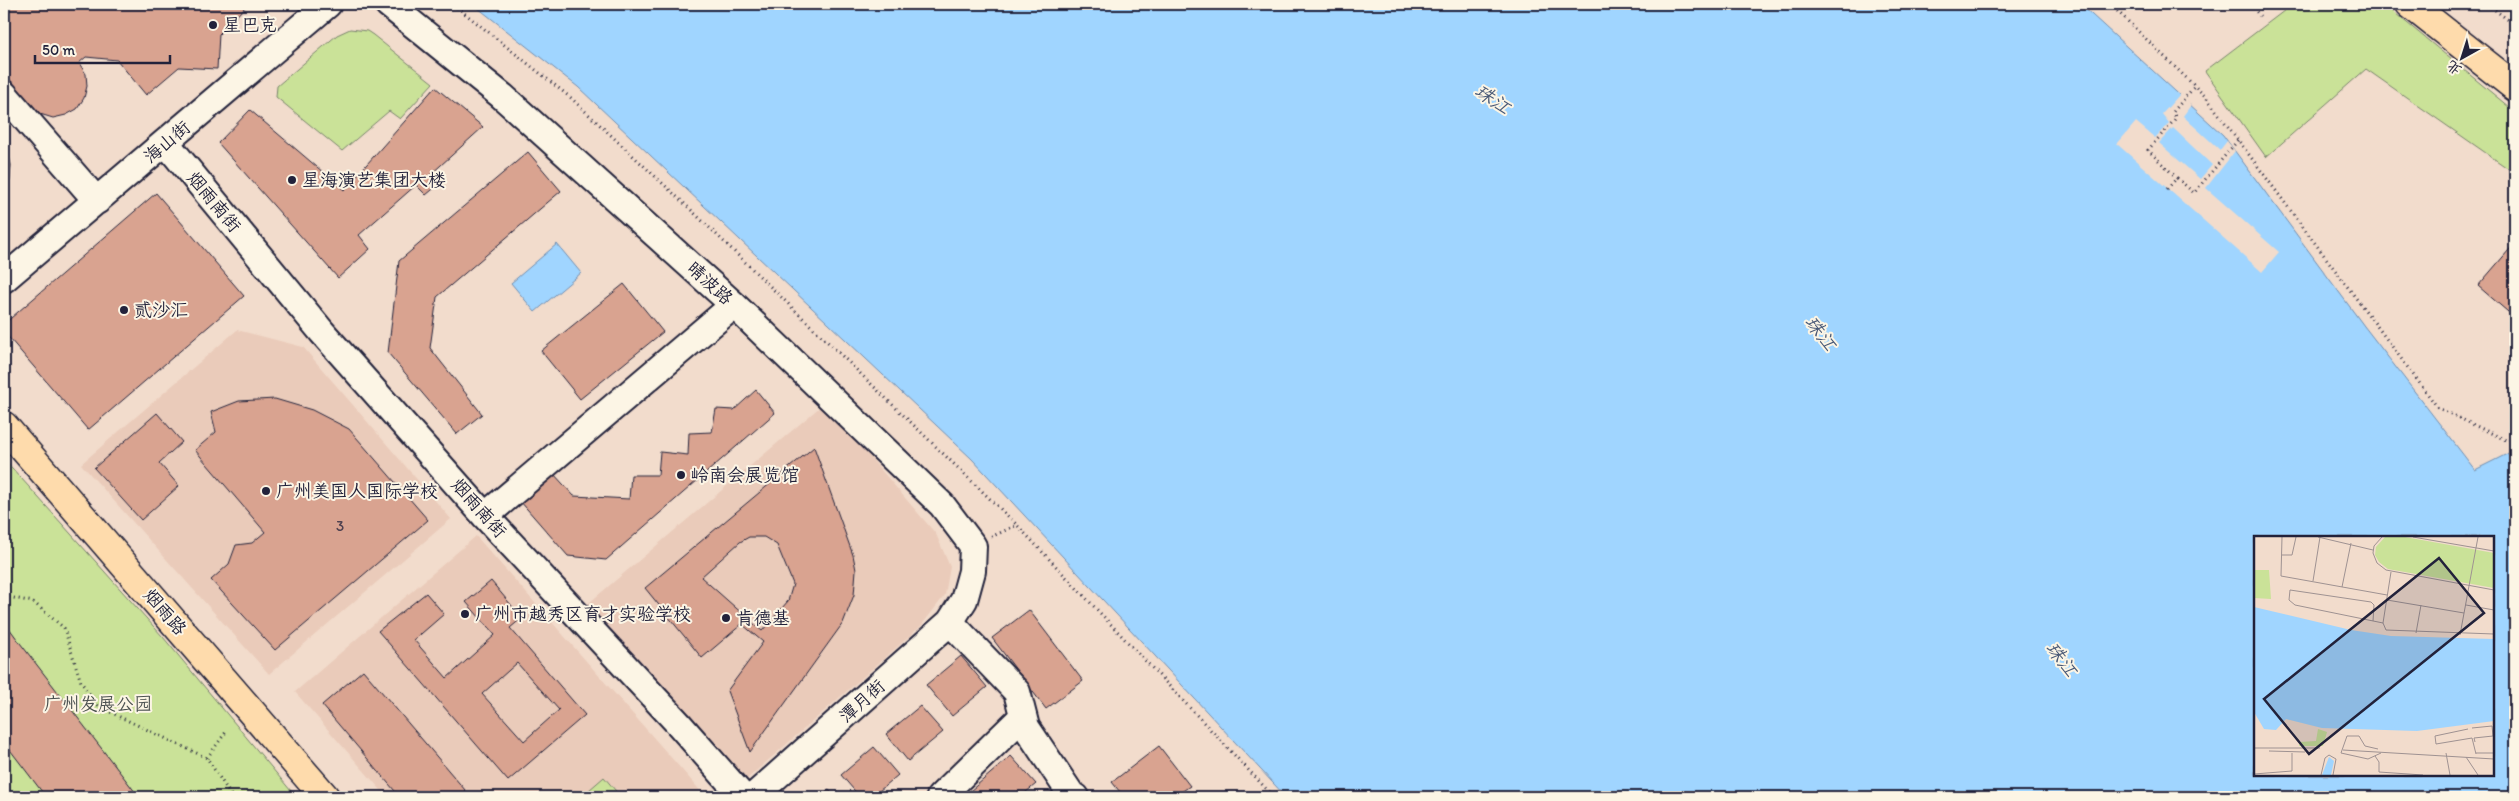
<svg xmlns="http://www.w3.org/2000/svg" width="2519" height="801" font-family="Itim,'LXGW WenKai TC',sans-serif">
  <style>
    .built { fill: #eacbba }
    .green { fill: #cae298; stroke: #76826a }
    .water { fill: #a0d5ff; stroke: #6e8db1; fill-rule: evenodd }
    .pier { fill: #f2dccc; fill-rule: evenodd }
    .building { fill: #d9a390; stroke: #22223b; fill-rule: evenodd }
    .lines { fill: none; stroke-linecap: round; stroke-linejoin: round }
    .minor-casing { stroke: #22223b; stroke-width: 30 }
    .major-casing { stroke: #22223b; stroke-width: 31 }
    .path { stroke: #22223b; stroke-width: 3; stroke-dasharray: 1 4; stroke-linecap: butt }
    .minor { stroke: #fcf5e5; stroke-width: 26 }
    .major { stroke: #fedbac; stroke-width: 28 }
    .poi-dot { fill: #22223b; stroke: #fcf5e5; stroke-width: 2 }
    .labels { text-anchor: middle; dominant-baseline: central; stroke-width: 4; stroke-linejoin: round; paint-order: stroke }
    .number-label { font-size: 15px; fill: #504250 }
    .poi-label { font-size: 18px; fill: #22223b; stroke: #fcf5e5; text-anchor: start }
    .street-label { font-size: 18px; fill: #22223b; stroke: #fcf5e5 }
    .park-label { font-size: 18px; fill: #4c5252; stroke: #fcf5e5 }
    .water-label { font-size: 19px; font-style: italic; fill: #485876; stroke: #fcf5e5 }
    .inset-road { fill: none; stroke: #9f9292; stroke-width: 1 }
    .view { fill: #22223b; fill-opacity: 0.15; stroke: #22223b; stroke-width: 2.5 }
    .inset-edge { fill: none; stroke: #22223b; stroke-width: 2.5 }
  </style>
  <rect width="100%" height="100%" fill="#f2dccc"/>
  <filter id="ink" filterUnits="userSpaceOnUse"><feTurbulence type="fractalNoise" baseFrequency=".02" numOctaves="2"/><feDisplacementMap in="SourceGraphic" scale="10" xChannelSelector="R" yChannelSelector="G"/><feConvolveMatrix kernelMatrix="1 2 1 2 8 2 1 2 1" color-interpolation-filters="sRGB"/></filter>
  <g filter="url(#ink)">
    <path class="built" d="M237 330 303 347 451 519 269 674 81 464Z
      M821 406 863 449 936 534 950 567 945 595 921 626 747 779 734 775 583 608Z
      M476 536 705 796V797H387L295 692Z"/>
    <path class="green" d="M2293 4H2384L2515 112V170L2513 172 2366 69 2266 157 2205 71Z
      M350 29 367 31 373 35 433 83 400 119 389 111 342 151 276 97 277 86 337 35Z
      M4 459 163 637 296 797H4Z
      M604 777 621 797H581Z"/>
    <path class="water" d="M473 4H2080L2223 135 2364 326 2475 470 2515 450V797H1286L972 459 578 87ZM2255 537H2493V775H2255Z
      M557 244 581 273 535 312 511 283Z"/>
    <path class="pier" d="M2180 94 2191 105 2183 116 2220 150 2227 141 2235 151 2206 188 2279 252 2262 272 2117 144 2136 122 2155 138 2169 123 2162 114ZM2173 128 2212 165 2200 179 2159 143Z"/>
    <path class="building" d="M4 4H248L219 34 217 69 179 67 146 95 117 60 86 57 79 63 86 74 87 86 84 98 77 109 66 115 53 118 40 114 4 73Z
      M435 87 483 127 430 175 438 185 426 195 416 185 359 235 370 249 338 278 218 143 250 110 344 190Z
      M4 147 8 152 11 165 10 179 4 195Z
      M528 152 561 191 437 297 430 348 482 414 457 434 388 353 399 261Z
      M156 193 244 296 88 430 4 332V324Z
      M2515 243V318L2478 286Z
      M624 284 663 332 580 399 541 351Z
      M756 390 775 413 606 560 568 556 520 501 553 473 574 496 629 499 631 475H658L660 452 688 455 689 433 712 432 716 409 734 410Z
      M275 399 312 410 349 429 428 520 275 650 211 580 229 564 236 545 252 543 265 532 195 450 216 432 211 412 239 401Z
      M157 413 182 442 159 463 179 486 141 520 94 468Z
      M814 447 853 555 856 570 854 595 843 623 750 752 727 691 763 642 742 624 702 658 645 588ZM749 537H764L777 545 793 584 788 601 762 631 701 577 740 542Z
      M491 581 522 618 510 628 585 715 508 781 378 631 426 593 444 614 414 640 447 678 495 635 466 602ZM517 663 559 710 524 741 482 694Z
      M1029 610 1083 681 1046 709 992 638Z
      M4 621 20 643 139 797H46L4 742Z
      M961 656 987 687 952 716 926 685Z
      M363 670 471 797H400L322 705Z
      M920 706 943 732 908 761 886 734Z
      M1159 746 1190 786 1174 797H1124L1112 782Z
      M874 747 898 775 872 797H860L841 775Z
      M1011 756 1036 784 1020 797H963Z
      M829 790 835 797H820Z"/>
    <g class="lines">
      <g class="minor-casing">
        <path id="minor" d="M388 4 502 96 734 305 942 505 973 546 972 571 964 600 950 622 753 797
          M4 94 97 201
          M166 143 322 332 485 516 678 723 743 797
          M4 279 328 4
          M485 516 734 305
          M950 622 1017 692 1026 727 1071 794 1076 797
          M940 797 1022 717"/>
      </g>
      <g class="major-casing">
        <path id="major" d="M2410 4 2515 87
          M4 426 325 797"/>
      </g>
      <path class="path" d="M453 4 571 98 688 207 1017 525
        M2110 4 2206 97 2438 408 2508 441 2515 439
        M2250 4 2260 16
        M2487 4 2515 25
        M2177 178 2148 150 2176 118 2173 112 2195 86
        M2167 189 2177 178 2194 193 2238 140
        M991 537 1017 525 1274 797
        M4 596 33 602 64 628 81 682 99 707 207 758 232 797
        M207 758 226 732"/>
      <use href="#minor" class="minor"/>
      <use href="#major" class="major"/>
    </g>
  </g>
  <g class="poi-dot">
    <circle cx="213" cy="25" r="5"/>
    <circle cx="292" cy="180" r="5"/>
    <circle cx="124" cy="310" r="5"/>
    <circle cx="681" cy="475" r="5"/>
    <circle cx="266" cy="491" r="5"/>
    <circle cx="465" cy="614" r="5"/>
    <circle cx="726" cy="618" r="5"/>
  </g>
  <g class="labels">
    <g class="number-label">
      <text x="340" y="526">3</text>
    </g>
    <g class="poi-label">
      <text x="223" y="25">星巴克</text>
      <text x="302" y="180">星海演艺集团大楼</text>
      <text x="134" y="310">贰沙汇</text>
      <text x="691" y="475">岭南会展览馆</text>
      <text x="276" y="491">广州美国人国际学校</text>
      <text x="475" y="614">广州市越秀区育才实验学校</text>
      <text x="736" y="618">肯德基</text>
    </g>
    <g class="street-label">
      <text transform="translate(167 142) rotate(-40)">海山街</text>
      <text transform="translate(214 202) rotate(50)">烟雨南街</text>
      <text transform="translate(710 283) rotate(42)">晴波路</text>
      <text transform="translate(479 508) rotate(48)">烟雨南街</text>
      <text transform="translate(165 612) rotate(49)">烟雨路</text>
      <text transform="translate(862 701) rotate(-42)">潭月街</text>
    </g>
    <g class="park-label">
      <text x="98" y="704">广州发展公园</text>
    </g>
    <g class="water-label">
      <text transform="translate(1493 99) rotate(34)">珠江</text>
      <text transform="translate(1821 333) rotate(53)">珠江</text>
      <text transform="translate(2062 659) rotate(53)">珠江</text>
    </g>
  </g>
  <g transform="translate(2254 536)">
    <rect width="240" height="240" fill="#f2dccc"/>
    <path d="M131 1H151L240 17V52L134 33 125 26 121 19 122 11ZM1 34H15L17 63 0 62ZM64 193 73 196 69 210H45L46 206 62 205Z" fill="#cae298"/>
    <path d="M0 71 97 94 137 100 240 103V185L163 195 68 192 32 183 22 194 10 193 0 176ZM75 221 80 225 77 239H68Z" fill="#a0d5ff"/>
    <path class="inset-road" d="M28 1 27 40 133 59M64 1 119 14M128 1 120 10 119 17 123 27 132 34 240 54M159 1 240 15M28 19H38L42 1M137 36 129 87 132 94 240 98M59 45 66 1M88 51 97 7M133 64 210 77M212 69 240 74M119 85 120 69 117 66 36 54 35 64 41 69 129 87M162 97 167 69M206 99 224 1M218 192 238 190 239 200 220 202 221 206M214 193 181 200 182 208 218 202 222 218M0 212H66M124 213 111 210 105 200H93L87 217 114 223 127 217M89 214 240 223M15 215 51 216M192 217 196 239M222 217H240M121 220 125 226V236L169 239M212 221 224 239M0 238 38 235V217M67 239 71 222 75 219 82 223 79 239"/>
    <path class="view" d="M185 22 230 77 55 218 10 163Z"/>
    <rect width="240" height="240" class="inset-edge"/>
  </g>
  <rect width="2519" height="801" fill="none" stroke="#fcf5e5" stroke-width="20"/>
  <rect x="10" y="10" width="2499" height="781" fill="none" stroke="#22223b" stroke-width="2" filter="url(#ink)"/>
  <g transform="translate(2462 58) rotate(219)" stroke="#fcf5e5" stroke-width="4" paint-order="stroke">
  <path d="M0-4L9 19L0 12L-9 19Z" fill="#22223b"/>
  <text y="-8" font-size="14" font-weight="bold" text-anchor="middle" fill="#22223b">北</text>
  </g>
  <path d="M35 55v8h135v-8" fill="none" stroke="#22223b" stroke-width="2.5"/>
  <text x="42" y="55" font-size="15" fill="#22223b" stroke="#fcf5e5" stroke-width="4" paint-order="stroke">50 m</text>
</svg>
